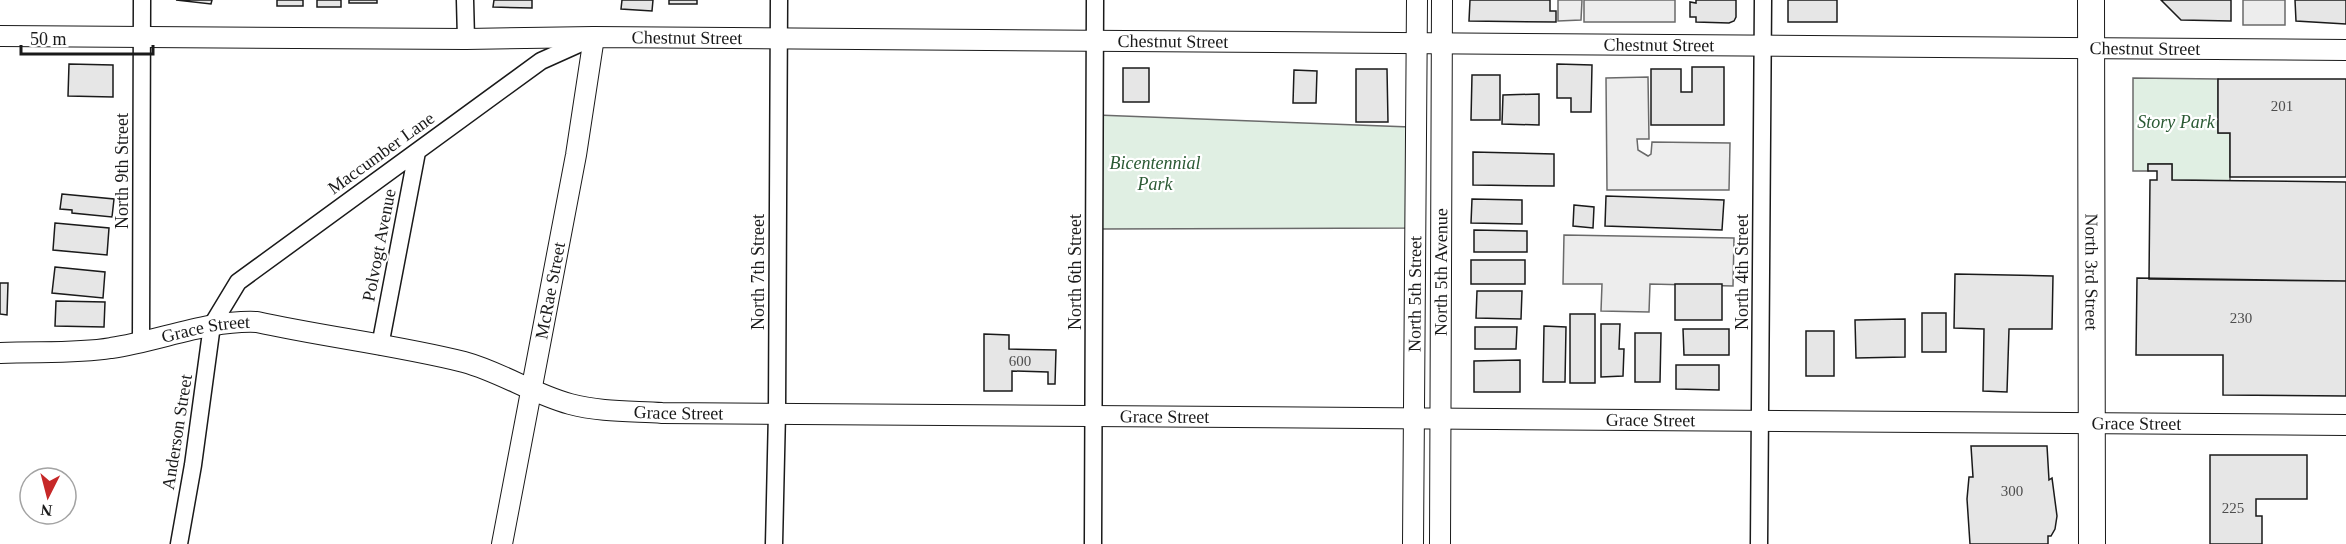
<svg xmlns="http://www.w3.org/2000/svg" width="2346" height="544" font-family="Georgia,serif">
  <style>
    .green { fill: #e0efe3; stroke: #6a6a6a; stroke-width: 1.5 }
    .parking { fill: #ededed; stroke: #6a6a6a; stroke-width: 1.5 }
    .building { fill: #e6e6e6; stroke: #1a1a1a; stroke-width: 1.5 }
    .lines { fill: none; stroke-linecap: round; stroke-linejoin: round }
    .minor-casing { stroke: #1a1a1a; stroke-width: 19 }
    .tertiary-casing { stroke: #1a1a1a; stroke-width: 22 }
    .primary-casing { stroke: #1a1a1a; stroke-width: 28 }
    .minor { stroke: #fff; stroke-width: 16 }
    .tertiary { stroke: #fff; stroke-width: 20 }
    .primary { stroke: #fff; stroke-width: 26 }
    .labels { text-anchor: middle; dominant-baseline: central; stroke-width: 4.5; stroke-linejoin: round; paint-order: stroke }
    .number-label { font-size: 15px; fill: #4d4d4d }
    .street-label { font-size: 18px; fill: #1a1a1a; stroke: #fff }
    .park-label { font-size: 18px; font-style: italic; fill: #2b5a34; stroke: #fff }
  </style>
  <rect width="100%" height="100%" fill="#fff"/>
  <path class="green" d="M2133 78 2218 79V133H2230V181L2172 180V164H2148V171H2133Z
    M1097 115 1410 127V228L1097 229Z"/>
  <path class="parking" d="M1558 0H1582L1581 20 1558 21Z
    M1584 0H1675V22H1584Z
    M2243 0H2285V25H2243Z
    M1648 77 1649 139H1637L1638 150 1648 156 1651 154 1652 142 1730 143 1729 190H1607L1606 78Z
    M1564 235 1734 238 1733 286 1650 284 1649 312 1601 311 1602 284H1563Z"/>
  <path class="building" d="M176 0H212L211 4Z
    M277 0H303V6H277Z
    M317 0H341V7H317Z
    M349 0H377V3H349Z
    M494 0H532V8L493 7Z
    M622 0H653L652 11 621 9Z
    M669 0H697V4H669Z
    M1470 0H1550V11H1556V22L1469 21Z
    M1696 0H1736V17L1734 21 1729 23 1696 22V17H1690V2L1696 3Z
    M1788 0H1837V22H1788Z
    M2161 0H2231V21L2181 20Z
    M2295 0H2346V24L2296 21Z
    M69 64 113 65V97L68 96Z
    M1557 64 1592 65 1591 112H1571V98H1557Z
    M1692 67H1724V125H1651V69H1681V92H1692Z
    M1123 68H1149V102H1123Z
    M1356 69H1387L1388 122H1356Z
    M1294 70 1317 71 1316 103H1293Z
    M1472 75H1500V120H1471Z
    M2218 79H2346V177H2230V133H2218Z
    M1539 94V125L1502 124 1503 95Z
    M1473 152 1554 154V186L1473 185Z
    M2148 164H2172V180L2346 182V281L2149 279 2150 180H2157V171H2148Z
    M62 194 114 199 112 217 72 213V210L60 209Z
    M1606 196 1724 200 1722 230 1605 226Z
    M1472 199 1522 200V224L1471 223Z
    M1574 205 1594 207 1593 228 1573 226Z
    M55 223 109 228 107 255 53 250Z
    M1474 230 1527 231V252H1474Z
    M1471 260H1525V284H1471Z
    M55 267 105 272 103 298 52 293Z
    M1955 274 2053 276 2052 329H2009L2007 392 1983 391 1984 329 1954 328Z
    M2137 278 2346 281V396L2223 395V355H2136Z
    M0 283H8L7 315 0 314Z
    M1675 284H1722V320H1675Z
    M1477 291H1522L1521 319 1476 318Z
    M56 301 105 302 104 327 55 326Z
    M1922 313H1946V352H1922Z
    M1570 314H1595V383H1570Z
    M1905 319V357L1856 358 1855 320Z
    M1601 324H1620L1619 349H1624L1623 376 1601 377Z
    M1544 326 1566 327 1565 382H1543Z
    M1475 327H1517L1516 349H1475Z
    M1683 329H1729V355H1684Z
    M1806 331H1834V376H1806Z
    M1635 333H1661L1660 382H1635Z
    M984 334 1009 335V349L1056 350 1055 384H1048V372L1012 371V391H984Z
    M1520 360V392H1474V361Z
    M1676 365H1719V390L1676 389Z
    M1971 446H2047L2049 480 2052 478 2057 516 2055 529 2051 536H2048V544H1970L1967 499 1969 477H1973Z
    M2210 455H2307V499H2256V516H2262V544H2210Z"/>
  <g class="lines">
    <g class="minor-casing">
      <path id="minor" d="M465 0 466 39
        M141 342 142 0
        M380 346 417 152
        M179 544 193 465 212 325 238 282 541 61 590 39
        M774 544 777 412 779 0
        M1093 544 1095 0
        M1759 544 1763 0"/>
    </g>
    <g class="tertiary-casing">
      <g id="tertiary">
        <path id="s1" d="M0 36 466 39 594 37 2346 50"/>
        <path id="s2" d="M0 353C37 351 75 354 111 348 160 341 207 320 257 322 325 337 396 345 464 362 501 372 533 394 570 404 600 412 631 411 662 413L2346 425"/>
        <path id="s3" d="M502 544 576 155 594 37"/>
        <path id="s4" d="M1413 544 1417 0"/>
        <path id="s5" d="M1440 544 1442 0"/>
      </g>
    </g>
    <g class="primary-casing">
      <g id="primary">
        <path id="s6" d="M2091 0 2092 544"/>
      </g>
    </g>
    <use href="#minor" class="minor"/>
    <use href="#tertiary" class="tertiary"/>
    <use href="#primary" class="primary"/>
  </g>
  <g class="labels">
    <g class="number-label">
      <text x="2282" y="106">201</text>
      <text x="2241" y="318">230</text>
      <text x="1020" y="361">600</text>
      <text x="2012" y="491">300</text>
      <text x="2233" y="508">225</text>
    </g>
    <g class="street-label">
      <text stroke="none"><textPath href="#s1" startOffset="687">Chestnut Street</textPath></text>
      <text stroke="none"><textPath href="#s1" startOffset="1173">Chestnut Street</textPath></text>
      <text stroke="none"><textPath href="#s1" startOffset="1659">Chestnut Street</textPath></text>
      <text stroke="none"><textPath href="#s1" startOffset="2145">Chestnut Street</textPath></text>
      <text transform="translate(381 153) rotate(-36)">Maccumber Lane</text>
      <text transform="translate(122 171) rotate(-90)">North 9th Street</text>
      <text transform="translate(379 245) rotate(-79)">Polvogt Avenue</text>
      <text transform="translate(758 272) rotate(-90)">North 7th Street</text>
      <text transform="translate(1075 272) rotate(-90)">North 6th Street</text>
      <text stroke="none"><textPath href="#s5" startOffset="272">North 5th Avenue</textPath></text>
      <text transform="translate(1742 272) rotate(-90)">North 4th Street</text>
      <text stroke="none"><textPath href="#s6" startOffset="272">North 3rd Street</textPath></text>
      <text stroke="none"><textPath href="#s3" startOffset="258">McRae Street</textPath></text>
      <text stroke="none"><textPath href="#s4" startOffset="250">North 5th Street</textPath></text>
      <text stroke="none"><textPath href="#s2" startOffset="208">Grace Street</textPath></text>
      <text stroke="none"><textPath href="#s2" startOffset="694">Grace Street</textPath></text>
      <text stroke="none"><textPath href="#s2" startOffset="1180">Grace Street</textPath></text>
      <text stroke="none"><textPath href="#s2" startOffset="1666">Grace Street</textPath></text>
      <text stroke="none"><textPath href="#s2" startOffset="2152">Grace Street</textPath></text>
      <text transform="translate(177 432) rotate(-81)">Anderson Street</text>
    </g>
    <g class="park-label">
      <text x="2176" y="122">Story Park</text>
      <text x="1155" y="163">Bicentennial<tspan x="1155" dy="21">Park</tspan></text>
    </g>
  </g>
  <g transform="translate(48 496) rotate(186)"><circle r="28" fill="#ffffff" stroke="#a3a3a3" stroke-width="1.5"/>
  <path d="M0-4.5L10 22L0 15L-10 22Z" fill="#c62828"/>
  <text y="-9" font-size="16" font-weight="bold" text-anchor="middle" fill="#1a1a1a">N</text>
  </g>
  <path d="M21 45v9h132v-9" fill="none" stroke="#1a1a1a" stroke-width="3"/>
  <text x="30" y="45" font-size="18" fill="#1a1a1a" stroke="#ffffff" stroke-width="4.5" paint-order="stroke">50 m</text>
</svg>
